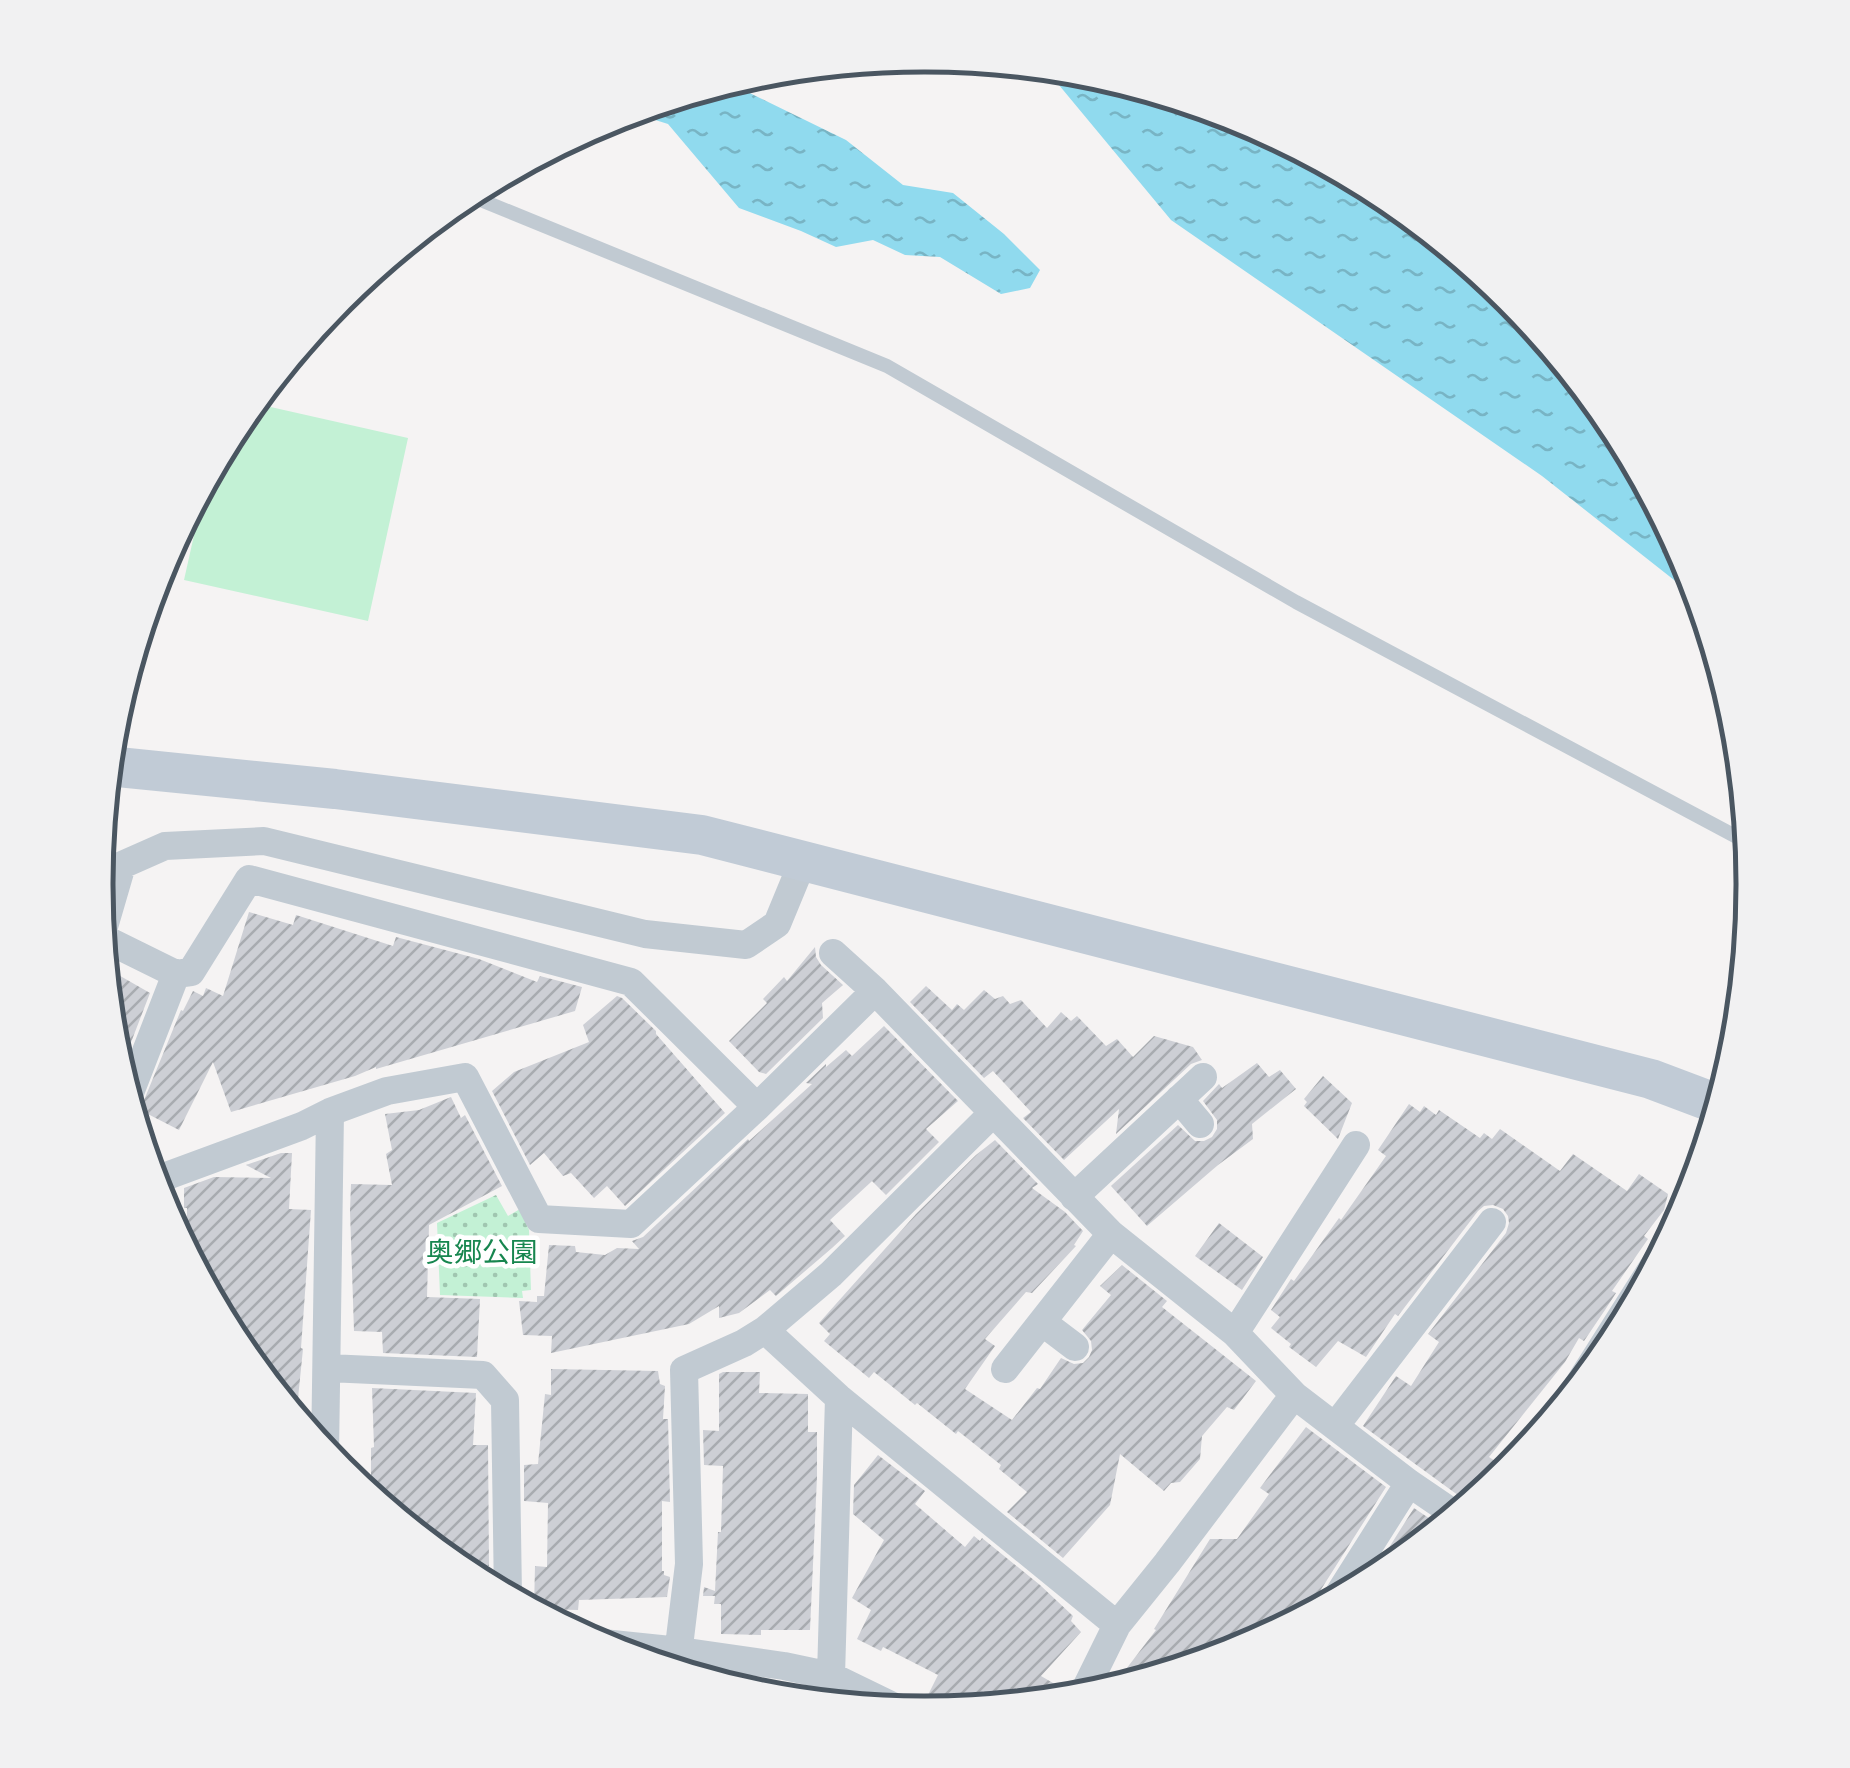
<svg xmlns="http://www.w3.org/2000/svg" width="1850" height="1768" font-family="'Open Sans','Noto Sans JP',sans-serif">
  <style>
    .grass { fill: #c3f1d5 }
    .park { fill: url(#park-dots) }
    .water { fill: url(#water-ripples) }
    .building { fill: url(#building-hatch) }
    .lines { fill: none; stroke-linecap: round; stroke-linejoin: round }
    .lane { stroke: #c1cad2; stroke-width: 14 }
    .street { stroke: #c1cad2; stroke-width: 28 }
    .secondary { stroke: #c1cbd6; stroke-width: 40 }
    .labels { text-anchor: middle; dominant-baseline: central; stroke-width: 9; stroke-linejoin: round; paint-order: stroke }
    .park-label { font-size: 28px; fill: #17864f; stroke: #fff }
    .rim { fill: none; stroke: #4a5661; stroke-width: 5 }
  </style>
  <defs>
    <pattern id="park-dots" width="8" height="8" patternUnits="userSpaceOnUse" patternTransform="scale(2.5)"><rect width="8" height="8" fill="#c3f1d5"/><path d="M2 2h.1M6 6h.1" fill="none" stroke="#a0c6b0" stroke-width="1.8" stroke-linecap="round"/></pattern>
    <pattern id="water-ripples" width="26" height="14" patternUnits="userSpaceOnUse" patternTransform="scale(2.5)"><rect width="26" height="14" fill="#90daee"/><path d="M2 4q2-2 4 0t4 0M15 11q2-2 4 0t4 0" fill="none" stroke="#78b4c4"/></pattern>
    <pattern id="building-hatch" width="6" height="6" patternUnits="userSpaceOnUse" patternTransform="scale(2.5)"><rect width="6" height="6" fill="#cdcfd5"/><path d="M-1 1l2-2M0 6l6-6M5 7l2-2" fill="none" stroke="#a8abb0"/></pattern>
  </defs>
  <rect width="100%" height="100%" fill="#f5f3f3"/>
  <path class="grass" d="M253 403 408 438 368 621 184 580 207 477 236 423Z"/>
  <path class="park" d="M496 1195 508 1216 520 1209 529 1230 531 1290 522 1291 523 1298 440 1295 437 1223Z"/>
  <path class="water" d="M1044 67 1087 71 1243 118 1386 195 1512 298 1615 424 1691 567 1702 602 1542 476 1171 220Z
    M727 82 846 140 903 185 953 193 1004 234 1040 270 1030 288 1001 294 940 257 905 255 873 240 836 247 801 231 739 208 668 124 649 118 654 104Z"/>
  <path class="building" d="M249 912 293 925 296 915 393 946 396 937 479 959 537 982 540 976 582 987 575 1011 376 1069V1067L355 1076 231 1112 213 1062 179 1130 140 1110 181 1010 183 1011 193 991 203 996 206 988 223 996Z
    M815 947 816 957 821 965 843 985 822 1003 823 1018 766 1074 759 1072 729 1041 767 1003 763 999 784 977 787 981Z
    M115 973 150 993 120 1071 112 1045 106 987Z
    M926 986 952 1010 957 1004 964 1010 984 990 995 999 1003 996 1010 1004 1021 1000 1047 1028 1061 1012 1071 1021 1077 1016 1106 1046 1117 1039 1133 1057 1154 1036 1193 1047 1202 1060 1191 1064 1116 1134 1119 1109 1064 1160 1023 1118 1031 1112 993 1071 984 1078 910 1002Z
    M617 996 622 998 656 1031V1034L725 1113 625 1206 607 1186 594 1198 571 1173 563 1176 544 1153 530 1165 492 1091 514 1072 589 1042 583 1025Z
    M884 1026 958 1101 926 1129 939 1142 886 1195 872 1181 830 1220 845 1236 832 1248 776 1296 770 1290 739 1313 719 1318V1306L689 1324 551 1353 552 1336 523 1335 519 1301 537 1302V1296H544L549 1245 575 1246 576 1252 605 1255 617 1248 639 1249 632 1241 643 1237 748 1139 749 1141 812 1084 806 1083 826 1064V1067L846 1050 852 1056Z
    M1257 1063 1269 1077 1280 1070 1296 1089 1252 1124 1253 1139 1218 1165 1147 1226 1111 1186 1178 1125 1195 1141H1204L1212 1137 1217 1129V1120L1203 1101 1219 1084 1222 1088Z
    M1323 1076 1352 1103 1338 1139 1304 1106 1307 1102 1304 1099Z
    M451 1097 461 1118 465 1115 502 1186 429 1225 427 1297 480 1299 477 1357 383 1353 382 1332 354 1331 350 1211 351 1184 392 1185 386 1154 392 1150 385 1114 419 1110Z
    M1409 1104 1420 1112 1424 1106 1436 1115 1439 1110 1480 1138 1484 1133 1492 1139 1500 1129 1560 1171 1573 1154 1627 1191 1639 1174 1668 1194 1664 1210 1644 1236 1648 1239 1612 1291 1616 1293 1605 1310 1584 1341 1579 1338 1565 1362 1489 1457 1495 1461 1466 1501 1363 1426 1396 1376 1411 1386 1439 1342 1428 1334 1506 1233 1509 1223 1508 1216 1503 1209 1493 1205 1484 1206 1478 1211 1398 1316 1395 1314 1366 1357 1338 1341 1316 1367 1289 1347 1291 1344 1271 1328 1280 1317 1271 1310 1291 1279 1294 1281 1339 1218 1341 1220 1386 1156 1378 1150Z
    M995 1140 1038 1184 1032 1188 1065 1212 1083 1231 1074 1245 1076 1246 1032 1293 1026 1292 985 1339 995 1346 965 1389 1012 1420 1037 1388 1040 1389 1061 1358 1074 1364 1083 1363 1089 1357 1092 1350 1091 1341 1082 1330 1111 1295 1100 1286 1122 1265 1167 1301 1162 1307 1256 1381 1234 1410 1227 1407 1202 1436 1200 1459 1180 1482 1171 1483 1164 1491 1120 1454 1110 1505 1063 1558 1007 1512 1027 1492 999 1469 1001 1465 958 1431 956 1434 917 1403 915 1405 874 1372 869 1378 824 1341 830 1334 819 1323 916 1214 976 1155Z
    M281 1153H292L289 1209 311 1210 301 1348 303 1349 296 1418 235 1344 187 1254V1208H184V1188L214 1177 271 1178 246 1165Z
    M1219 1223 1263 1257 1242 1290 1195 1256Z
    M551 1369 658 1371 660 1384 665 1386 663 1419H668L670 1502 662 1501V1571H664V1575L670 1577 667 1597 579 1600 578 1610 534 1609 535 1566 547 1567 548 1503 524 1501V1465L538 1464 545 1394 551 1395Z
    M723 1372H760L759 1393 808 1394V1432H817V1477L810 1630H761V1635L721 1634V1604H714L715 1596H703L704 1587 715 1591 718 1532H721L723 1466 704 1465 703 1430 719 1431V1374Z
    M372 1388 476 1393 473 1445H488L489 1566 455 1565 371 1497V1448L374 1447Z
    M1306 1427 1386 1487 1320 1591 1318 1600 1320 1608 1242 1650 1110 1690 1156 1630 1154 1629 1210 1539H1237L1269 1494 1260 1488Z
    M878 1455 925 1491 915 1504 965 1547 974 1536 980 1541 982 1538 1040 1585 1073 1616 1071 1621 1081 1632 1041 1676 1065 1690 1064 1699 1010 1705 983 1691 973 1708 955 1710 928 1695 938 1675 883 1647 881 1651 857 1639 871 1610 852 1598 884 1540 853 1514 854 1485Z
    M1414 1508 1442 1527 1385 1574 1366 1584Z"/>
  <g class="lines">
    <path class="lane" d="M466 194 887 366 1296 602 1750 844"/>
    <path class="street" d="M101 937 122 865 165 846 264 841 645 934 746 945 777 924 803 861
      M101 937 176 974 191 972 249 879 631 982 757 1107
      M833 953 875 991 1111 1234 1235 1333 1294 1395
      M128 1098 176 974
      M1179 1099 1200 1124
      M153 1181 302 1126 330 1112 387 1091 465 1077 539 1219 631 1224 757 1107 875 991
      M1074 1197 1203 1077
      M1686 1211 1691 1197
      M1042 1322 1075 1347
      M765 1330 839 1398 1117 1625
      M1235 1333 1356 1145
      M328 1368 483 1375 505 1400 508 1596
      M1005 1369 1111 1234
      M1568 1401 1670 1240
      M1336 1425 1492 1222
      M325 1454 330 1112
      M1335 1600 1409 1483
      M593 1642 680 1651 784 1666 831 1676 903 1711
      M676 1671 689 1564 684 1370 744 1343 765 1330 831 1274 993 1113
      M1081 1698 1117 1625 1167 1563 1294 1395 1409 1483 1456 1515
      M822 1703 831 1676 839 1398"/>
    <path class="secondary" d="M108 766 335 789 702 835 1651 1079 1720 1105"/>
  </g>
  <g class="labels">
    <g class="park-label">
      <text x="482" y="1251">奥郷公園</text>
    </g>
  </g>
  <path d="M0 0H1850V1768H0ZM924 72H925A811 811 0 0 1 1736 883V885A811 811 0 0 1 925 1696H924A811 811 0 0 1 113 885V883A811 811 0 0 1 924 72Z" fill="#f1f1f2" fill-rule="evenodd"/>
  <path class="rim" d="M924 72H925A811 811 0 0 1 1736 883V885A811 811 0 0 1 925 1696H924A811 811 0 0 1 113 885V883A811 811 0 0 1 924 72Z"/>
</svg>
